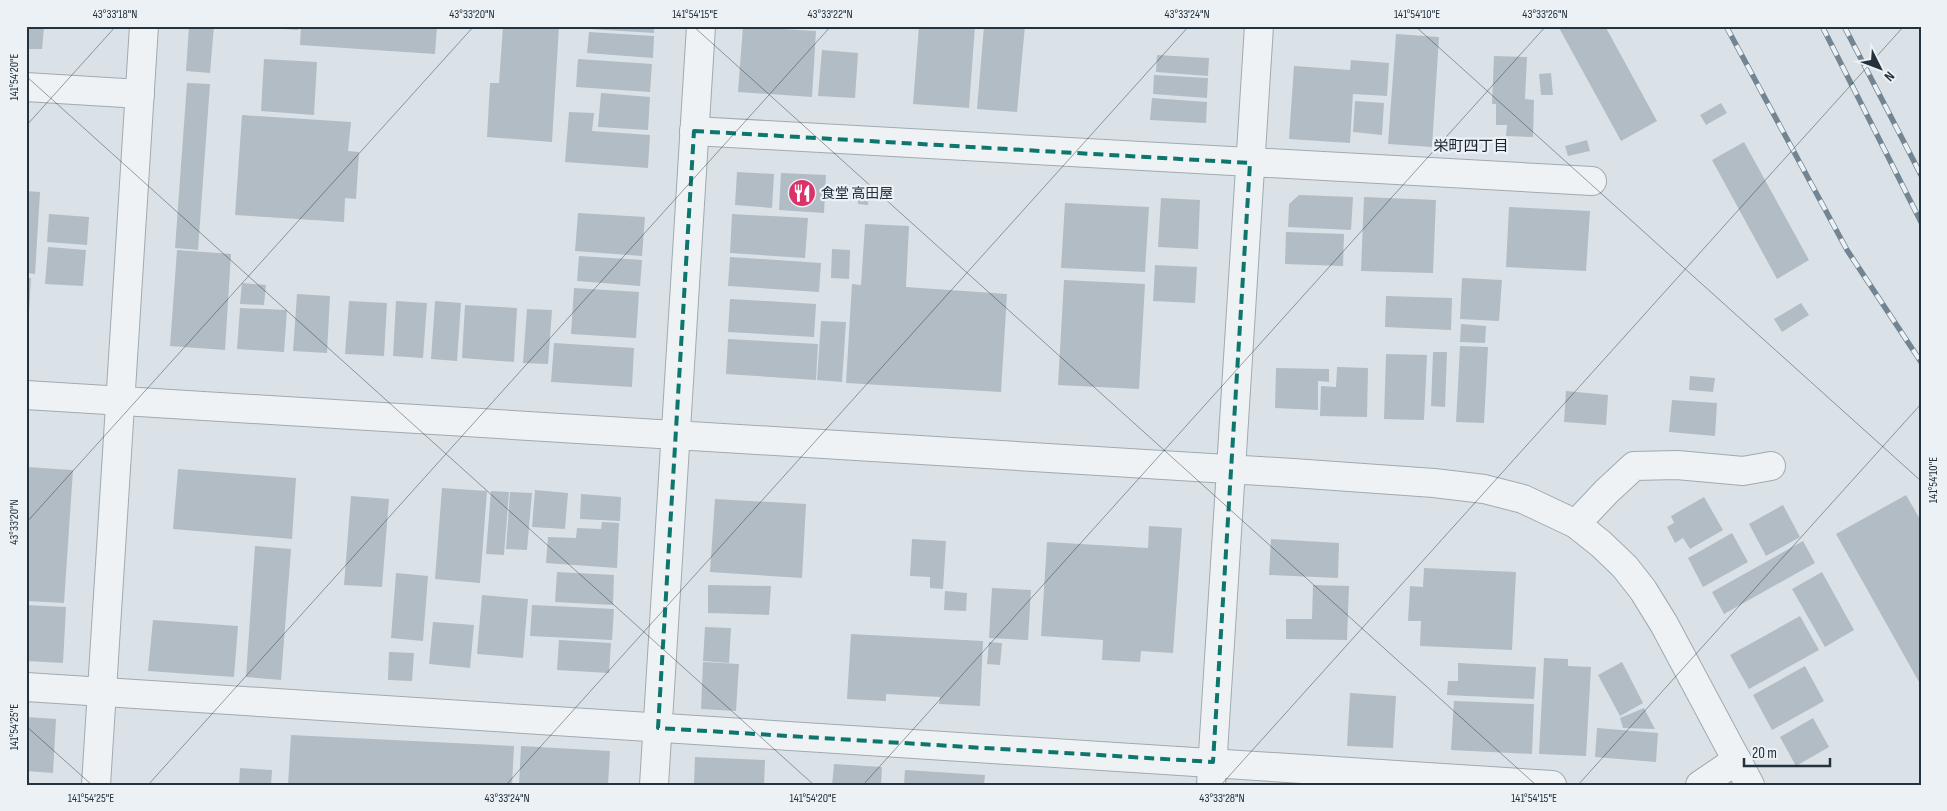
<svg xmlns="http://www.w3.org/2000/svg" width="1947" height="811" font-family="'Sofia Sans Condensed','Noto Sans JP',sans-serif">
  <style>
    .building { fill: #b2bcc4 }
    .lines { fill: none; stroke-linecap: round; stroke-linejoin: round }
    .minor-casing { stroke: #a0aab1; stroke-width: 30 }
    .tertiary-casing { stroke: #a0aab1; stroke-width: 30 }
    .minor { stroke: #eef2f5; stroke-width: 28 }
    .tertiary { stroke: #eef2f5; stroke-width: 28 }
    .rail-casing { stroke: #738592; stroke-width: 5.5 }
    .rail { stroke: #ebf1f5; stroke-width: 4; stroke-dasharray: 11; stroke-linecap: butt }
    .marked { fill: none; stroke: #0f766e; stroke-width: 4; stroke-dasharray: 10 6; stroke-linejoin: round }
    .ticks { fill: none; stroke: #24323e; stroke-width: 1; stroke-opacity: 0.45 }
    .labels { text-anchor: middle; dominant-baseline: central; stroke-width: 4.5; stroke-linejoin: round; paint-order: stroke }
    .poi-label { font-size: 14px; fill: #24323e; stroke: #ebf1f5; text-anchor: start }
    .neighbourhood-label { font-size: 15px; fill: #17232f; stroke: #ebf1f5 }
    .neatline { fill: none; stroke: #24323e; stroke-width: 2 }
    .ticks-label { font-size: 12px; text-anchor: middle; fill: #24323e }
  </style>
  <rect width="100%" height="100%" fill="#dbe2e7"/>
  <path class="building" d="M189 26H214L210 73 186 71Z
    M269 26H298V30L269 28Z
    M301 26H437L435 54 300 45Z
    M503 26H559L552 142 487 137 490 83H499Z
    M573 26H654V33L573 28Z
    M743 26H782V29L816 31 812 97 738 92Z
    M919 26H975L969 108 913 104Z
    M984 26H1025L1017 112 977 109Z
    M1558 26H1605L1657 121 1621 141Z
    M26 27 44 28 42 49H26Z
    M589 32 654 36 653 58 587 53Z
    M1396 34 1439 37 1432 147 1388 144Z
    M822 50 858 53 855 98 818 96Z
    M1157 55 1209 58 1208 76 1156 72Z
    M1494 56 1527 57 1525 99 1534 100 1533 137 1506 136 1507 125H1496V104H1492Z
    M264 59 317 62 314 115 261 111Z
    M578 59 652 64 650 92 576 87Z
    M1351 60 1389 63 1387 96 1353 94 1350 143 1289 139 1294 66 1350 70Z
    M1551 73 1553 95H1541L1539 74Z
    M1154 75 1208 78 1207 98 1153 94Z
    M187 83 210 84 198 250 175 248Z
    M601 93 650 97 648 130 598 127Z
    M1152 98 1207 102 1206 123 1150 120Z
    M1355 101 1384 103 1382 135 1353 132Z
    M1721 103 1727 113 1706 125 1700 115Z
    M569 112 594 113 592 131 650 135 648 168 565 162Z
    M242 115 351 122 348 151 359 152 356 199 345 198 344 222 235 215Z
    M1587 140 1590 151 1568 156 1565 146Z
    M1744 142 1809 260 1777 279 1712 160Z
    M737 172 774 174 772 208 735 205Z
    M781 173 826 175 824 213 779 210Z
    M859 185 870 186 868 205 858 204Z
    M26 191 40 192 35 274 26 273Z
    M1299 195 1353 197 1351 230 1288 227 1289 204Z
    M1364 197 1436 200 1433 273 1361 271Z
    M1161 198 1200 200 1198 249 1158 247Z
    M1065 203 1149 207 1145 272 1061 268Z
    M1509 207 1590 211 1586 271 1506 267Z
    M578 213 645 217 642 256 575 251Z
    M49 214 89 217 87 245 47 242Z
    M732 214 808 218 805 258 730 253Z
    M865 224 909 226 906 287 1007 294 1001 392 846 383 852 284 861 285Z
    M1286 232 1344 234 1343 266 1285 264Z
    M48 247 86 250 83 286 45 284Z
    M832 249 850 250 849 279 831 278Z
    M177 250 231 254 225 350 170 346Z
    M579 256 642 260 640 286 577 281Z
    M730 257 821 263 819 292 728 286Z
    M1155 265 1197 267 1195 303 1153 301Z
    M26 277 31 278 28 330H26Z
    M1462 278 1502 280 1499 321 1460 319Z
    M1064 280 1145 284 1139 389 1058 385Z
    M242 283 266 285 264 305 240 304Z
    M574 288 639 292 636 338 571 334Z
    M297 294 330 296 327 353 293 351Z
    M1386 296 1452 298 1451 330 1385 327Z
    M730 299 816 304 814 337 728 332Z
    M349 301 387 303 384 356 345 354Z
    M396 301 427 303 423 358 393 356Z
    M435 301 461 303 457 361 431 359Z
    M1801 303 1809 315 1782 332 1774 319Z
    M465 305 517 308 514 362 462 358Z
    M240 308 287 310 284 352 237 349Z
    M527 309 552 310 548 364 523 363Z
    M821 321 846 322 842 382 817 380Z
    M1461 324 1486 326 1485 343 1460 342Z
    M728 339 818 344 816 380 726 374Z
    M554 343 634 348 632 387 551 382Z
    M1460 346 1488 347 1484 423 1456 422Z
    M1433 352H1447L1445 407 1431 406Z
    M1386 354 1427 355 1424 420 1384 419Z
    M1337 367 1368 368 1367 417 1320 416 1321 386 1336 387Z
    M1276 368 1329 369V382L1318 381V410L1275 408Z
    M1690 376 1715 378 1713 392 1689 390Z
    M1566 391 1608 395 1606 425 1564 422Z
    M1672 400 1717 403 1715 436 1669 432Z
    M26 467 73 470 64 603 26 601Z
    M178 469 296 478 292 539 173 529Z
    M442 488 487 491 480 583 435 579Z
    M535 490 568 493 565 529 532 527Z
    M491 491 509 492 504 555 486 554Z
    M510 492 532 493 527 550 506 549Z
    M581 494 621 497 620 521 580 519Z
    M1906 495 1921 521V681L1919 682 1836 534Z
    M351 496 389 499 382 587 344 585Z
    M1704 497 1723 530 1690 549 1683 538 1675 543 1667 527 1674 523 1671 516Z
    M715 499 806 504 802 578 710 572Z
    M1783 505 1800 537 1766 556 1749 524Z
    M602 522 619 523 617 568 546 563 548 537 576 538 577 528 601 529Z
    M1149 526 1182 528 1173 653 1141 651 1140 662 1102 660 1103 640 1041 636 1047 542 1148 548Z
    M1732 533 1748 562 1703 587 1688 558Z
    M912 539 946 541 943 589 930 588V577L910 576Z
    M1271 539 1339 543 1338 578 1269 575Z
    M1803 541 1815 563 1724 614 1712 592Z
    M255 546 291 549 281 680 246 677Z
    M1424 568 1516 572 1512 650 1420 646 1421 621H1408L1410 586 1423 587Z
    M557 572 614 575 613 605 555 602Z
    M1822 572 1854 630 1825 647 1792 589Z
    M396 573 428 576 423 641 391 638Z
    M708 585 771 586 769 615 708 613Z
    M1313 585 1349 586 1347 640 1286 639V619H1312Z
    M992 588 1031 590 1028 640 989 638Z
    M945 591 967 593 966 611 944 610Z
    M482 595 528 599 523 658 477 654Z
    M26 605 66 607 63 663 26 661Z
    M532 605 614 609 612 640 530 636Z
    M1800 616 1819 650 1749 689 1730 655Z
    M153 620 238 626 234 677 148 671Z
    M433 622 474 625 470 668 429 664Z
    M705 627 731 628 729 663 703 661Z
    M851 634 983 641 980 706 939 704 940 697 886 694V701L847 699Z
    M559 640 611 643 609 673 557 670Z
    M989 642 1002 643 1000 665 987 664Z
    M389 652 414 653 412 681 388 680Z
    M1544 658 1568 659V666L1591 667 1586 756 1539 754Z
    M703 662 739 664 736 711 701 709Z
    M1622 662 1643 703 1620 716 1598 675Z
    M1458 663 1536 667 1534 699 1447 695 1448 681H1458Z
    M1805 666 1824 701 1772 730 1753 695Z
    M1350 693 1396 696 1393 748 1347 746Z
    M1454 701 1534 704 1532 754 1451 750Z
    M1644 708 1655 729 1623 728 1620 718Z
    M26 717 56 719 53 773 26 771Z
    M1813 718 1829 747 1796 766 1780 737Z
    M1597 728 1658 733 1656 762 1595 757Z
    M291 735 514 746 512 785H288Z
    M521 746 610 751 608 785H519Z
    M695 757 765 760 764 785H694Z
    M834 764 882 767 881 785H832Z
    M240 768 272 770 271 785H239Z
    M905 770 985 775 984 785H904Z"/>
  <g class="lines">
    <g class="minor-casing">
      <path id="minor" d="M26 87 140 94
        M694 131 1592 181
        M1576 524 1606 492 1634 466 1677 465 1743 471 1771 466
        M26 687 1552 785
        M1700 785 1737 760"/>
    </g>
    <g class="tertiary-casing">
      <path id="tertiary" d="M26 395 1293 473 1434 483 1484 489 1523 499 1576 524 1601 544 1625 567 1643 590 1664 624 1750 785
        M96 785 144 26
        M654 785 701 26
        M1211 785 1259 26"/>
    </g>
    <use href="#minor" class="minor"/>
    <use href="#tertiary" class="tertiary"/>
    <g class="rail-casing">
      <path id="rail" d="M1726 26 1847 250 1921 362
        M1822 26 1921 222
        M1844 26 1921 175"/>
    </g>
    <use href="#rail" class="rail"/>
  </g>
  <path class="marked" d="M694 131 1250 163 1213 762 658 728Z"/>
  <path class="ticks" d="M693 26 1536 785M1415 26 1921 481M26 76 814 785M26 126 116 26M26 523 474 26M26 726 92 785M148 785 831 26M506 785 1189 26M863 785 1546 26M1221 785 1904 26M1578 785 1921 404"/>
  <defs>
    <g id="restaurant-disc" transform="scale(1.4375)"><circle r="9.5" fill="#d9336a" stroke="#ebf1f5"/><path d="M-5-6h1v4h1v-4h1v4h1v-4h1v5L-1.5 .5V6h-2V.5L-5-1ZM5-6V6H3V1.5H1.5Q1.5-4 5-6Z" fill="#fff"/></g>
  </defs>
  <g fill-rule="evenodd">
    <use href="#restaurant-disc" x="802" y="193"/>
  </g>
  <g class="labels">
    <g class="poi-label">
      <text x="821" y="193">食堂 高田屋</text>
    </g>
    <g class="neighbourhood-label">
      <text x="1471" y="146">栄町四丁目</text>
    </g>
  </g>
  <rect width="1947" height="811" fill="none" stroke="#ebf1f5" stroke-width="55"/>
  <g transform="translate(1880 68) rotate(132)" stroke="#ebf1f5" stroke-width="4" paint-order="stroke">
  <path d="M0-4L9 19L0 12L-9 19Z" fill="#24323e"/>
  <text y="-8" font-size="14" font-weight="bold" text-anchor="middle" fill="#24323e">N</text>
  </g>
  <path d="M1744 758v8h86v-8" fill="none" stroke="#24323e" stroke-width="2.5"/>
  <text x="1752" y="758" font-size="15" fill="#24323e" stroke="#ebf1f5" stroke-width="4" paint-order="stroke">20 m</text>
  <rect x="28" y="28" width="1892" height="756" class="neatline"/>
  <g class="ticks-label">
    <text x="115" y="18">43°33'18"N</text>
    <text x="472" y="18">43°33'20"N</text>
    <text x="695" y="18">141°54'15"E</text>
    <text x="830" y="18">43°33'22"N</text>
    <text x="1187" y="18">43°33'24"N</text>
    <text x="1417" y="18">141°54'10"E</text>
    <text x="1545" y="18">43°33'26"N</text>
    <text transform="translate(14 77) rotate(-90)" y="4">141°54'20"E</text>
    <text transform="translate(1933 480) rotate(-90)" y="4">141°54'10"E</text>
    <text transform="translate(14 522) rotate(-90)" y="4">43°33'20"N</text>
    <text transform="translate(14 727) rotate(-90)" y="4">141°54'25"E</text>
    <text x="91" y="802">141°54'25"E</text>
    <text x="507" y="802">43°33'24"N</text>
    <text x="813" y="802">141°54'20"E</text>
    <text x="1222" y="802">43°33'28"N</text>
    <text x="1534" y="802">141°54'15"E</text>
  </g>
</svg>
